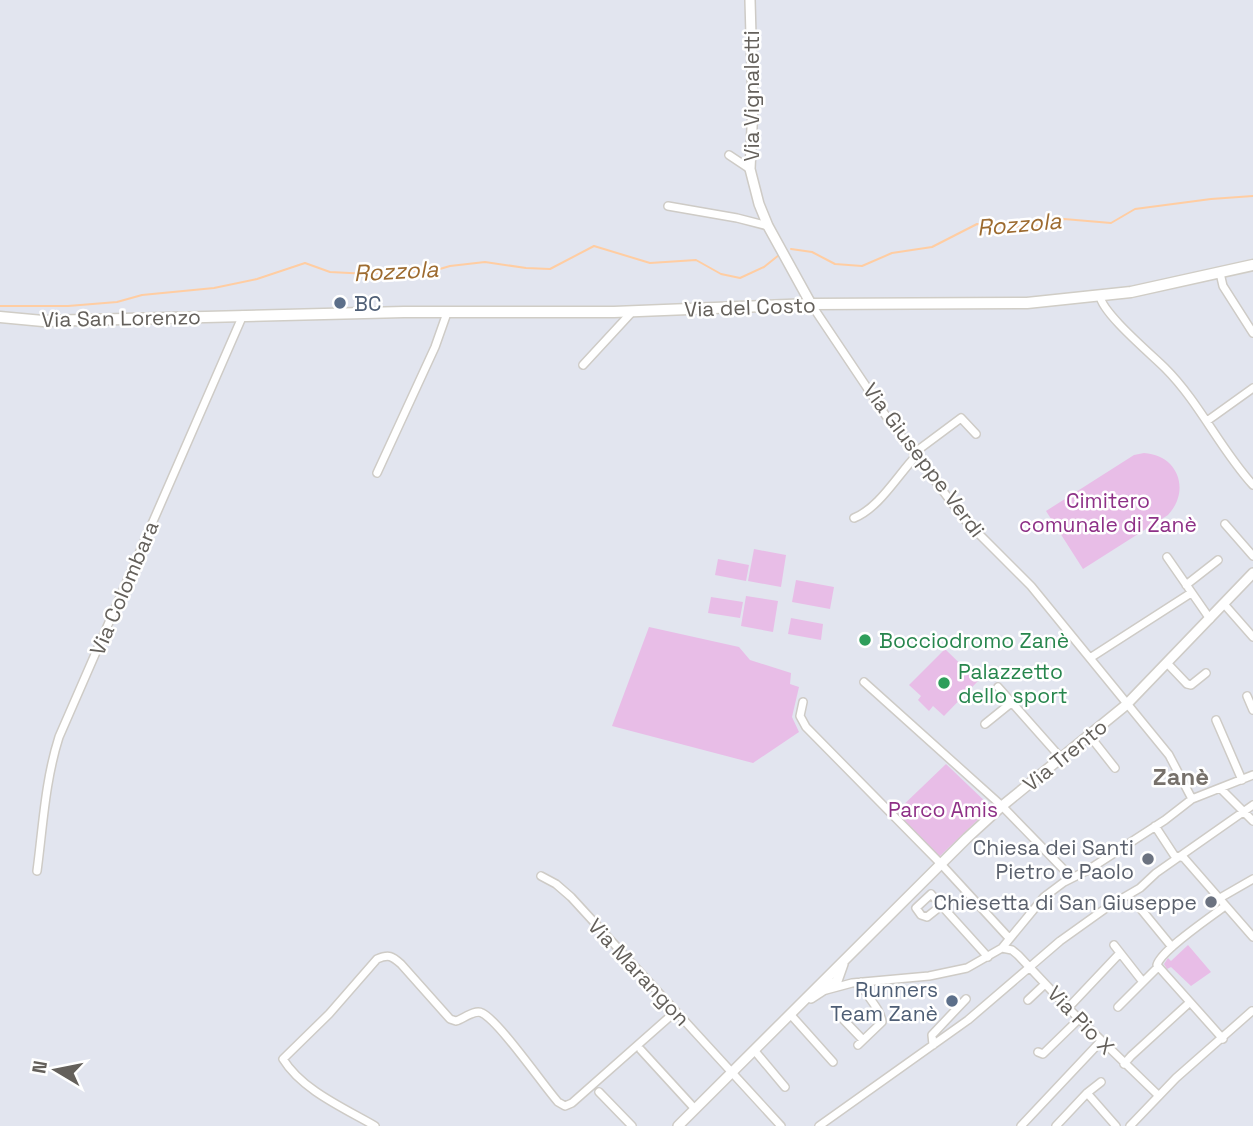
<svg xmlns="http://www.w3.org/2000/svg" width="1253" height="1126" font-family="'Space Grotesk',sans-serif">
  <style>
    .green { fill: #e8bde7 }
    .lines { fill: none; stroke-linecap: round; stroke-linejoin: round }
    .stream { stroke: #ffcda2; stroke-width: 2 }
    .minor-casing { stroke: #cecbc6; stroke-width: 10 }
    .tertiary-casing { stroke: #cecbc6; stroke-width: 12 }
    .secondary-casing { stroke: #d0cdc6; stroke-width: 13 }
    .minor { stroke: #fff; stroke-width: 7 }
    .tertiary { stroke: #fff; stroke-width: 9 }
    .secondary { stroke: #fff; stroke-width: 10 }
    .service-dot { fill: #5c6f8a; stroke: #fff; stroke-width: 2.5 }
    .leisure-dot { fill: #2e9e5b; stroke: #fff; stroke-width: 2.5 }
    .worship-dot { fill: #6b7280; stroke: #fff; stroke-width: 2.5 }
    .labels { text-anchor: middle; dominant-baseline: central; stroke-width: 5; stroke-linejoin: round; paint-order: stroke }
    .street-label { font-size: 21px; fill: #64605b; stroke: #fff }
    .service-label { font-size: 21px; fill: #4e5e75; stroke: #fff; text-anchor: start }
    .park-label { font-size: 21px; fill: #8e3087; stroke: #fff }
    .leisure-label { font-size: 21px; fill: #27864d; stroke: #fff; text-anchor: start }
    .worship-label { font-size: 21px; fill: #5b616d; stroke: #fff; text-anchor: end }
    .water-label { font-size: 23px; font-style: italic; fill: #9d6b30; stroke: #fff }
    .quarter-label { font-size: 24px; font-weight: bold; fill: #77716b; stroke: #fff }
  </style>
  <rect width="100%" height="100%" fill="#e2e5ef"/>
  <path class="green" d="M1144 453C1178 455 1191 490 1168 515L1083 569 1046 511 1134 455Z
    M754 549 786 555 781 587 748 581Z
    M718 559 749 565 746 581 715 575Z
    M796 580 834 587 830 609 792 602Z
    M746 596 778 601 773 632 741 626Z
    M711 597 743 602 740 618 708 613Z
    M791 618 823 624 821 640 788 634Z
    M649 627 739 647 750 660 791 673 790 684 799 687 792 717 799 732 753 763 612 726Z
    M945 649 978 681 944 716 933 706 929 711 918 700 921 696 909 685Z
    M946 764 991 807 939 857 896 812Z
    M1188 945 1211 972 1191 986 1171 967 1167 969 1164 964 1168 958 1171 961Z"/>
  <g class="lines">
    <path class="stream" d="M791 249 812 252 835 264 862 266 892 253 932 247 977 224 1007 227 1041 226 1064 219 1111 223 1135 209 1211 199 1253 196
      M0 306H68L117 302 142 295 214 288 257 279 305 263 330 272 369 274 392 271H433L450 266 485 262 526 268 550 269 594 246 650 263 696 260 721 274 740 278 764 267 779 255"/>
    <g class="minor-casing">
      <path id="minor" d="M729 155 750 169
        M668 206 737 218 768 226
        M1220 273 1223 286 1253 333
        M1100 296C1102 313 1151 354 1165 368 1200 403 1220 449 1253 485
        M811 304 886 416 965 520 1031 586 1169 755 1192 799
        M583 365 632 312
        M1207 421 1253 388
        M914 453 961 418 976 434
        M377 473 435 347 447 313
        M854 518C879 508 897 476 916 456
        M1225 524 1253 556
        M1167 557 1210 619
        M1186 585 1218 560
        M1224 604 1253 637
        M1090 658 1191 593
        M1167 663 1187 684 1191 685 1206 673
        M864 682 1002 806 1071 877
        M998 687 1061 758
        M1247 696 1253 710
        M803 702 800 716 806 727 941 864 1009 938
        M1216 720 1242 780
        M985 724 1011 703
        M1089 735 1115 768
        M1221 789 1253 821
        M1155 826 1174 855 1184 858 1253 937
        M37 871C43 826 45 781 59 737L243 315
        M541 876 556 884 571 897 781 1126
        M1220 898 1253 879
        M942 905 927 917 921 915 916 908 931 894 988 957
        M1140 908 1172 947
        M1114 945 1143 982
        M1002 948 1012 950 1018 955 1068 1008 1158 1095
        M826 990 852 983 929 976 967 968 1002 948 1044 897 1064 882 1088 870 1165 820 1192 799 1253 775
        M1028 1000 1045 984
        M1118 1007 1157 968
        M1068 1008 1120 953
        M790 1014 833 1062
        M841 1017 863 1040
        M1223 1039 1157 965C1161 950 1211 917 1225 906
        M858 1045 882 1022C880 1006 865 997 861 982
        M933 1045 932 1035 966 999
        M641 1050 695 1109
        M754 1050 785 1087
        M1038 1052 1043 1054 1079 1019
        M1124 1064 1131 1056 1189 1003
        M599 1092 632 1126
        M1087 1093 1116 1126
        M375 1126C344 1108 302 1090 283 1059L329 1014 377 959C389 954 392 956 401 964L450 1019 456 1021C463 1019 475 1009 482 1013 499 1021 543 1085 558 1102L565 1106 572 1103 675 1012
        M819 1126 968 1020 1060 941 1109 906 1140 888 1156 873 1253 805
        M1021 1126 1101 1041
        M1056 1126 1087 1093 1101 1082
        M1130 1126 1176 1078 1252 1011"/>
    </g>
    <g class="tertiary-casing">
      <path id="tertiary" d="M750 0 753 107 750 169 759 204 768 226 811 304
        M811 998 837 981 843 964
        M678 1126 967 838 1002 806 1126 705 1253 573"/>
    </g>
    <g class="secondary-casing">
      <path id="secondary" d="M0 317 43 321 404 312H614L811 304 1027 303 1131 292 1253 265"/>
    </g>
    <use href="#minor" class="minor"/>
    <use href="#tertiary" class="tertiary"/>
    <use href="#secondary" class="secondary"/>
  </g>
  <g class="service-dot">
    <circle cx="340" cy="303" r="7"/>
    <circle cx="952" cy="1001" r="7"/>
  </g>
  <g class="leisure-dot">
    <circle cx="865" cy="640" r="7"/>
    <circle cx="944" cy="683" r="7"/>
  </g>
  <g class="worship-dot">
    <circle cx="1148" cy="859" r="7"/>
    <circle cx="1211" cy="902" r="7"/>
  </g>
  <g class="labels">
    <g class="street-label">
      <text transform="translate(751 96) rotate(-90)">Via Vignaletti</text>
      <text transform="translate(750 307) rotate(-2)">Via del Costo</text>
      <text transform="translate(121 318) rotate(-1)">Via San Lorenzo</text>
      <text transform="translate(924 460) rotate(53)">Via Giuseppe Verdi</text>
      <text transform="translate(124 588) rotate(-67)">Via Colombara</text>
      <text transform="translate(1065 755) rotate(-39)">Via Trento</text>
      <text transform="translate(639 972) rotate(47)">Via Marangon</text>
      <text transform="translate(1081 1020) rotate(46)">Via Pio X</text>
    </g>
    <g class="service-label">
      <text x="354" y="303">BC</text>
      <text x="938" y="989" text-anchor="end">Runners<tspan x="938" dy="24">Team Zanè</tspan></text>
    </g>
    <g class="park-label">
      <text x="1108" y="500">Cimitero<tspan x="1108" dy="24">comunale di Zanè</tspan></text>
      <text x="943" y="809">Parco Amis</text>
    </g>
    <g class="leisure-label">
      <text x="879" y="640">Bocciodromo Zanè</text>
      <text x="958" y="671">Palazzetto<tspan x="958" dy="24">dello sport</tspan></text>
    </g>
    <g class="worship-label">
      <text x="1134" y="847">Chiesa dei Santi<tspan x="1134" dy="24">Pietro e Paolo</tspan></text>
      <text x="1197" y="902">Chiesetta di San Giuseppe</text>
    </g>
    <g class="water-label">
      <text transform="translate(1019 224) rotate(-5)">Rozzola</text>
      <text transform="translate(396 271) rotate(-3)">Rozzola</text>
    </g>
    <g class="quarter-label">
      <text x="1181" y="776">Zanè</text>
    </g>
  </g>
  <g transform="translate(56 1070) rotate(280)" stroke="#ffffff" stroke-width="5" paint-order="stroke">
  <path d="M0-5L12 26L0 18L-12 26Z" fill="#64605b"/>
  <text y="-10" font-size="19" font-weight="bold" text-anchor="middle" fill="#64605b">N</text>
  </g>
</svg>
